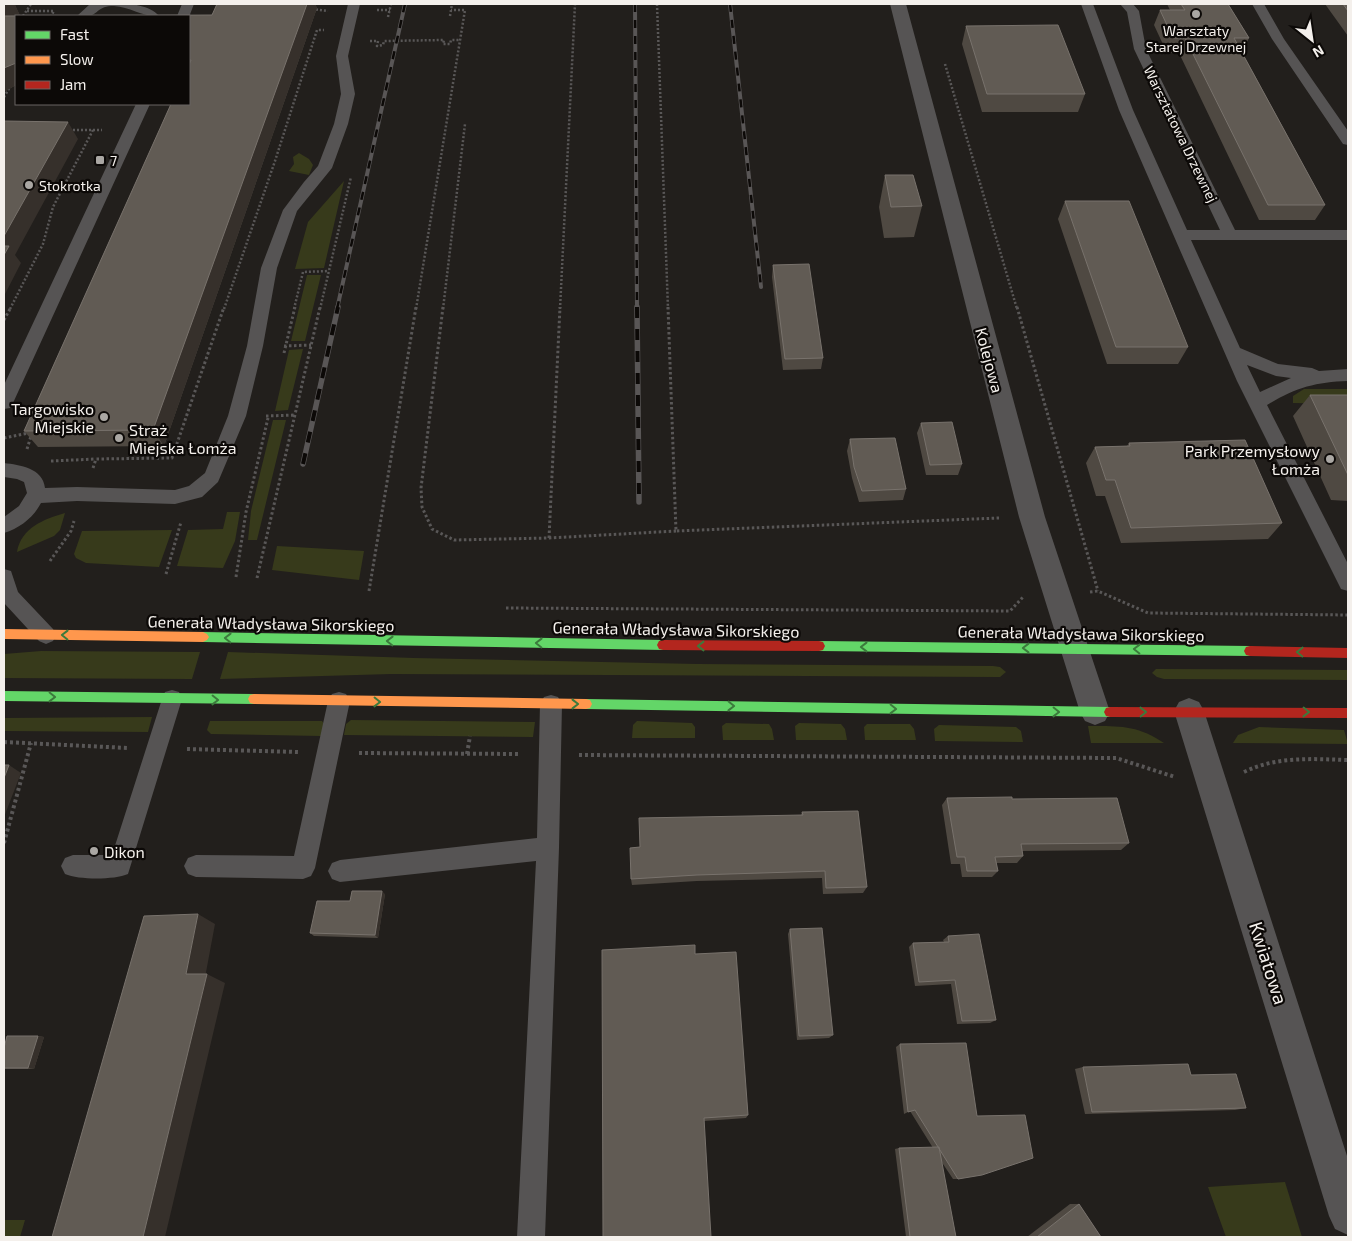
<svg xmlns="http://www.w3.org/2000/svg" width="1352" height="1241" font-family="'Exo 2',sans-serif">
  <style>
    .green { fill: #373a1b }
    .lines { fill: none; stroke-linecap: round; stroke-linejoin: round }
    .path-far2 { stroke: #595757; stroke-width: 2.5; stroke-dasharray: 2 2; stroke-linecap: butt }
    .path-far1 { stroke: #595757; stroke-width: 3; stroke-dasharray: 2.5 2.5; stroke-linecap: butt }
    .path { stroke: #595757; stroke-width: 4; stroke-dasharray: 3 3; stroke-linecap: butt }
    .lane { fill: #565454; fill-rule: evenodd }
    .street { fill: #565454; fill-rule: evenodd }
    .fast { fill: #63d668; fill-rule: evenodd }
    .slow { fill: #ff974d; fill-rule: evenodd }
    .jam { fill: #b3261e; fill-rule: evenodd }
    .rail-far1-casing { stroke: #595656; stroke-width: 4 }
    .rail-casing { stroke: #595656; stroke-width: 5.5 }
    .rail-far1 { stroke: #0c0907; stroke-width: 2.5; stroke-dasharray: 8; stroke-linecap: butt }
    .rail { stroke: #0c0907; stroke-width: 4; stroke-dasharray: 11; stroke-linecap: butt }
    .wall { fill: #4f4942 }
    .shaded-wall { fill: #36302b }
    .building { fill: #615b54; stroke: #78726c }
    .oneway { stroke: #3c7a3c }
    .poi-dot { fill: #aaa7a3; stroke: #0c0907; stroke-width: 2 }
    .labels { text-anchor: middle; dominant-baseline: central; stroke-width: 4.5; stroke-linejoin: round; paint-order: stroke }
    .far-poi-label { font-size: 14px; fill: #f4f0ec; stroke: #0c0907; text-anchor: start }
    .far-street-label { font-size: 14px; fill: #f4f0ec; stroke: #0c0907 }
    .street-label { font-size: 16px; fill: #f4f0ec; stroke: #0c0907 }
    .poi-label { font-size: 16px; fill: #f4f0ec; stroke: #0c0907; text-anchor: end }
    .near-street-label { font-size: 19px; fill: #f4f0ec; stroke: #0c0907 }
  </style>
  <rect width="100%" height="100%" fill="#221f1c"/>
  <path class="green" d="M299 153 309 159 313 165 309 175 289 171 294 164 293 157Z
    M344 181 324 268 295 269 308 222Z
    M307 275H321L305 341H291Z
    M303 349 288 410 275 411 289 350Z
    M1304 389H1348V404L1293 403V396Z
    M273 420H286L257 540H248L251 511Z
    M227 512H240L235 541 223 568 177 566 188 530 223 529Z
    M65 513 60 530 54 536 17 552C21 528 44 519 65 513Z
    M172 530 159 567 86 563 76 558 74 554 82 531Z
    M277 546 364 551 359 580 272 570Z
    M41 651 200 652 192 679 4 678V654Z
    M228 652 414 658 697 664 993 666 1000 667 1006 672 1000 677H994L391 674 220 679Z
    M1156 669 1348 670V680L1164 679 1157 677 1152 673Z
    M152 717 148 732 4 731V718Z
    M351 720 535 722 533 737 344 735 346 724Z
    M210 721H322L324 724 321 736 211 734 207 730Z
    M637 721 692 723 695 727V738H632L633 725Z
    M726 723 769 724 772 729 774 740H723L722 726Z
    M799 723 841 724 845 729 847 740H796L795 726Z
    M867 724H910L914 729 916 740H865L864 727Z
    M939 725 1016 727 1021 731 1023 742 935 741 934 729Z
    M1088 726C1118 726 1138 725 1164 743H1091Z
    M1259 727 1344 730 1348 744 1233 743 1238 735Z
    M1285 1182 1302 1237H1226L1208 1187Z
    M4 1220H25L20 1237H4Z"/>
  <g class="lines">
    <path class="path-far2" d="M657 4 668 309
      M312 9 328 11
      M377 10H390
      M27 11H54L51 16
      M23 16 31 4
      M450 16 452 4
      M388 17 391 4
      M370 41H378L377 46 383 45 384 41 444 40 443 44H450L451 40H459
      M945 64 1017 309
      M4 97 10 87
      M69 130H102
      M10 309 43 244 53 207 93 130
      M224 309 275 161 317 30H324
      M294 309 303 272 329 271
      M320 309 351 177
      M416 309 465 10H451
      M443 309 465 124
      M560 309 575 4"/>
    <path class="path-far1" d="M443 307 421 488 422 507 432 529 454 540 549 538 676 531
      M668 307 676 531 999 518
      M1017 307 1098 591
      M4 320 11 307
      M284 346 311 345
      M284 353 295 307
      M266 416 295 415
      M4 438 29 433
      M27 449 31 436
      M51 461 96 459
      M93 468 96 459 172 458 224 307
      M549 538 560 307
      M50 561 71 531 74 521
      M166 574 181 522
      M236 577 246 512 268 418
      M257 578 320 307
      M369 591 416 307
      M1090 592 1098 591 1148 613 1348 615
      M506 608 1010 611 1024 596"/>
    <path class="path" d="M4 742 128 748
      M187 749 298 752
      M359 753 520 754
      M467 754 470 736
      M579 755 1116 758 1175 777
      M1244 772C1277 756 1312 759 1348 760
      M4 843 31 743"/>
    <path class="lane" d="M90 4C111 4 145 0 159 16 143 17 130 7 114 6 97 6 99 14 89 16 86 17 80 16 77 16Z
      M182 4H194L189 17 177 16Z
      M348 4H360L348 56 355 94 348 124 332 168 297 211 277 268 263 346 246 416 218 482 202 497 175 504 77 501 41 503C33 518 20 528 4 533V517L19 506 27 493 24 482 17 479 4 477V463C20 465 43 468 45 488L77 487 175 490 189 486 205 473 228 416 247 346 261 268 283 210 304 182 318 166 334 124 341 94 336 56Z
      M1081 4H1093L1133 110 1187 230H1220L1134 49 1127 12 1120 4H1133L1139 11 1146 49 1235 230H1348V240H1191L1240 348 1278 364 1312 368 1319 371 1348 369V381C1315 382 1295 388 1267 405L1348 564V591L1341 589 1237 381 1119 110ZM1247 365 1276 376 1291 378 1260 392Z
      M1252 4H1264L1284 39 1348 131V145L1343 144 1341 141 1272 39Z
      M136 104H150L13 403 10 408 4 409V385Z
      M4 569 11 571 18 592 53 629 56 635 53 641 46 644 39 641 4 603Z
      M172 690 179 692 182 699 128 874C114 880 79 880 65 874L61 866 65 858 73 855H112L162 699 165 692Z
      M339 692 346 694 350 701 315 868 311 876 303 879 196 877 188 874 184 866 188 858 196 855 294 856 328 701 332 694Z
      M551 695 558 697 562 704 559 848 545 1237H517L536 861 340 882 332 879 328 871 332 863 340 860 537 838 540 704 544 697Z"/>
    <path class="street" d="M890 4H906L1045 517 1110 712 1105 721 1095 725 1085 721 1080 712 1019 517Z
      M1189 698 1199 702 1204 711 1348 1159V1235L1335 1229 1329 1216 1174 711 1179 702Z"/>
    <path class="fast" d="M203 632 663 640 667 641 669 645 667 649 663 650 203 642 199 640 197 637 199 634Z
      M819 641 1250 646 1254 647 1256 651 1254 655 1250 656 819 651 815 650 813 646 815 642Z
      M4 691 254 694 258 695 260 699 258 703 254 704 4 701Z
      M586 699 1110 707 1114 708 1116 712 1114 716 1110 717 586 709 582 708 580 704 582 700Z"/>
    <path class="slow" d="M4 629 203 632 207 634 209 637 207 640 203 642 4 639Z
      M254 694 586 699 590 700 592 704 590 708 586 709 254 704 250 703 248 699 250 695Z"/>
    <path class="jam" d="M663 640 819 641 823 642 825 646 823 650 819 651 663 650 659 649 657 645 659 641Z
      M1250 646 1348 648V658L1250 656 1246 655 1244 651 1246 647Z
      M1110 707 1348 708V718L1110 717 1106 716 1104 712 1106 708Z"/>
    <g class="rail-far1-casing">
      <path id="rail-far1" d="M635 4 637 309
        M730 4 761 287
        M337 309 405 4"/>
    </g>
    <g class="rail-casing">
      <path id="rail" d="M637 307 639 502
        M303 464 338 307"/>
    </g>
    <use href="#rail-far1" class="rail-far1"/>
    <use href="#rail" class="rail"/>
  </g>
  <path class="wall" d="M4 4 15 5 20 16 212 15 217 4H315L317 8 164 446 38 447 24 431 189 104V16H16V85L4 92Z
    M1167 4H1228L1249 38 1242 52 1325 205 1315 220H1259L1179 53H1167L1154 25 1160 10H1170Z
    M1325 4H1348V36Z
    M966 26 1085 94 1078 112H982L962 44Z
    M885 175 922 206 914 237 884 238 879 207Z
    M1065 201 1188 347 1178 364H1107L1058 219Z
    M773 265 823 358 821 369 783 370 772 277Z
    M1310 395H1348V501L1331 500 1293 416Z
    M921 423 962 464 958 475H926L917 433Z
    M850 439 906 489 903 500 859 502 852 478 847 451Z
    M1129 443 1282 523 1268 539 1121 543 1105 496H1096L1086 463 1095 447 1127 446Z
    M947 798 1012 799 1129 843 1121 850 1022 851 1023 856 1017 863H996L998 871 992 877H962L960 864H951L942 805Z
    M802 812 867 887 863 893 823 894 822 878 697 881 632 885 631 879 640 847 801 815Z
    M385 894 378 938 314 936 310 933 350 901Z
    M790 929 833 1035 829 1038 797 1040 788 934Z
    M948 936 996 1020 990 1023 957 1024 951 984 915 986 909 947 913 943 944 942 943 940Z
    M695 954 748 1115 746 1118 704 1121Z
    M38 1036 44 1037 34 1069H4V1048Z
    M900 1044 958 1179H953L941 1161 956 1237H906L895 1149 899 1148H933L910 1111 904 1114 896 1047Z
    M1083 1067 1246 1108 1235 1110 1085 1114 1075 1069Z
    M1070 1204H1079L1101 1237H1027Z"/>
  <path class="shaded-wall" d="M4 4H16L15 5 20 15 4 26Z
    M307 4H315L317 8 164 446 153 430Z
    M16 63V85L4 92V68Z
    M68 122 78 139 15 255 21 263 4 296V236Z
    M9 765 21 773 4 817V778Z
    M382 891 385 894 378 938 375 935Z
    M198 914 215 924 204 983 186 974Z
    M207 974 225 983 165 1237H143Z
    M38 1036 44 1037 34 1069 28 1068Z"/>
  <path class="building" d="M217 4H307L153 430 24 431 171 104H189V65L191 60H189V16H16V63L4 68V16L212 15Z
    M1181 4H1228L1249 38H1234L1325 205H1268L1185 38H1173L1160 10H1185Z
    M1343 4H1348V11Z
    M1058 25 1085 94H987L966 26Z
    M4 121 68 122 4 236Z
    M885 175H913L922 206 891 207Z
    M1065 201H1129L1188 347H1116Z
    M4 246H9L4 255Z
    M809 264 823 358 785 359 773 265Z
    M1310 395H1348V475Z
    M952 422 962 464 930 465 921 423Z
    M895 438 906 489 862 491 854 467 850 439Z
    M1245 440 1282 523 1131 528 1115 480H1106L1095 447 1130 446 1129 443Z
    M4 765H9L4 778Z
    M1012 797V799L1117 798 1129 843 1021 844 1023 856 995 857 998 871H967L965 857H957L947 798Z
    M858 811 867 887 826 888 825 871 697 875 631 879 630 848 640 847 639 818 803 815 802 812Z
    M352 891H382L375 935 310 933 317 901H350Z
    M198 914 186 974H207L143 1237H52L144 916Z
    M822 928 833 1035 799 1036 790 929Z
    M979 934 996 1020 962 1021 955 980 919 982 913 943 949 942 948 936Z
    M695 945V954L736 952 748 1115 704 1118 711 1237H603L602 950Z
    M7 1036H38L28 1068H4V1048Z
    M966 1043 977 1116 1025 1115 1033 1158 982 1175 958 1179 915 1110 908 1112 900 1044Z
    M1188 1064 1191 1075 1236 1074 1246 1108 1092 1112 1083 1067Z
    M939 1147 956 1237H910L899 1148Z
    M1079 1204 1101 1237H1037Z"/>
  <defs><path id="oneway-chevron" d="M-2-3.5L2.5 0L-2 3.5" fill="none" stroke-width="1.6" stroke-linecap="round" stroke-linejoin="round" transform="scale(1.25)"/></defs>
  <g class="oneway">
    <use href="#oneway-chevron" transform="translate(65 635) rotate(-179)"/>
    <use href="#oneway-chevron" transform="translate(228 638) rotate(-179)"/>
    <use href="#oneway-chevron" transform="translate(390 641) rotate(-179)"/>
    <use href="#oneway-chevron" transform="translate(539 643) rotate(-179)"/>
    <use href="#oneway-chevron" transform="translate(701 646) rotate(-180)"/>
    <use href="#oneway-chevron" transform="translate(864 647) rotate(-180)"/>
    <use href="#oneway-chevron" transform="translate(1026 648) rotate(-180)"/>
    <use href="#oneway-chevron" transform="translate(1137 649) rotate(-179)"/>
    <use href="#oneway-chevron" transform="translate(1300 652) rotate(-179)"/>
    <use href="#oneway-chevron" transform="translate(52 697) rotate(1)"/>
    <use href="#oneway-chevron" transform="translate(215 700) rotate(1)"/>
    <use href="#oneway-chevron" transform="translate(377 702) rotate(1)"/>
    <use href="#oneway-chevron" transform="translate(575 704)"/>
    <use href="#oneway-chevron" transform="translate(731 706) rotate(1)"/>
    <use href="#oneway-chevron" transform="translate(893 709) rotate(1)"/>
    <use href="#oneway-chevron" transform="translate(1056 712) rotate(1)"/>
    <use href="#oneway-chevron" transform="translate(1143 712) rotate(-1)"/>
    <use href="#oneway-chevron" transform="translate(1306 712) rotate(1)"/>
  </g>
  <g class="poi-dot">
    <circle cx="1196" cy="14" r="5"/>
    <rect x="95" y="155" width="10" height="10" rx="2.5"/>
    <circle cx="29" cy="185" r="5"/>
    <circle cx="104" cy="417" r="5"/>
    <circle cx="119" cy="438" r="5"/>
    <circle cx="1330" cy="459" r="5"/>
    <circle cx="94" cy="851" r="5"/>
  </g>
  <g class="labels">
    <g class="far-poi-label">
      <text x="1196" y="30" text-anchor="middle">Warsztaty<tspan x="1196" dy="16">Starej Drzewnej</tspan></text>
      <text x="110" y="160">7</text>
      <text x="39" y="185">Stokrotka</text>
    </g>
    <g class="far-street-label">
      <text transform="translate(1181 134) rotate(64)">Warsztatowa Drzewnej</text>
    </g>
    <g class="street-label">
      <text transform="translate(990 360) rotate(75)">Kolejowa</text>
      <text transform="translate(271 623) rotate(1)">Generała Władysława Sikorskiego</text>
      <text transform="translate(676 629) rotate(1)">Generała Władysława Sikorskiego</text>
      <text transform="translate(1081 633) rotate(1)">Generała Władysława Sikorskiego</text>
    </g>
    <g class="poi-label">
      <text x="94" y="408">Targowisko<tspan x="94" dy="18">Miejskie</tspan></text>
      <text x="129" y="429" text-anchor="start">Straż<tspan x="129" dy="18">Miejska Łomża</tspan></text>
      <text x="1320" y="450">Park Przemysłowy<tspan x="1320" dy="18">Łomża</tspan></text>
      <text x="104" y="851" text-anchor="start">Dikon</text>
    </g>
    <g class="near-street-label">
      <text transform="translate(1269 963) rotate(72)">Kwiatowa</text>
    </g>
  </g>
  <rect width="1352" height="1241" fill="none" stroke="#f4f0ec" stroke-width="10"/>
  <rect x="15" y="15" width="175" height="90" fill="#0c0907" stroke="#696563"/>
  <rect x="25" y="31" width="25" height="8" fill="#63d668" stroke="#696563"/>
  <text x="60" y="40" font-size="15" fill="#f4f0ec">Fast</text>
  <rect x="25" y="56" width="25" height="8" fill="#ff974d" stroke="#696563"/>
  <text x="60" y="65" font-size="15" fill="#f4f0ec">Slow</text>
  <rect x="25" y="81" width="25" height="8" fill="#b3261e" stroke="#696563"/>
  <text x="60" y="90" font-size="15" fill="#f4f0ec">Jam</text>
  <g transform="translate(1312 40) rotate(150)" stroke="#0c0907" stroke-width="4" paint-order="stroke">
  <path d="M0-4L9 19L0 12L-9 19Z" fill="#f4f0ec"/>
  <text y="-8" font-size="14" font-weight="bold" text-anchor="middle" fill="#f4f0ec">N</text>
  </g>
</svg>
